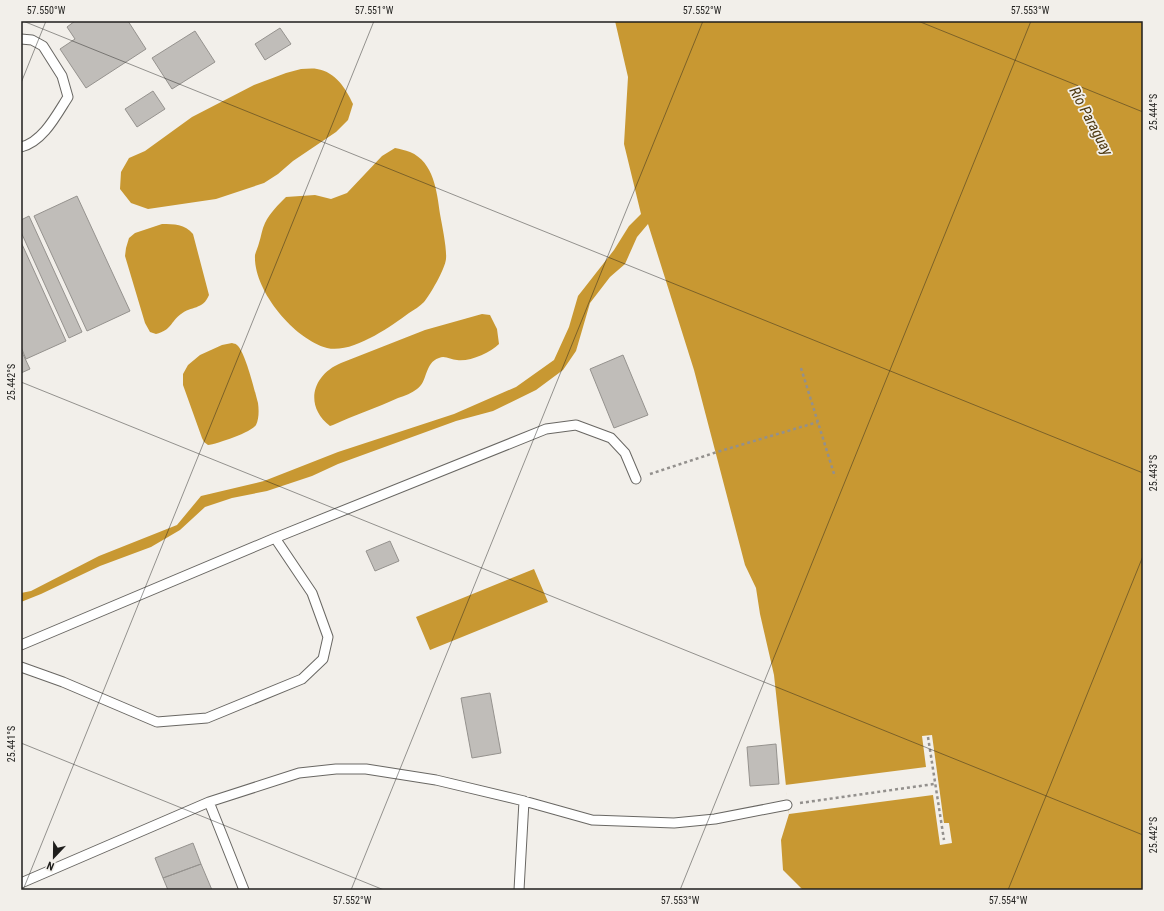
<svg xmlns="http://www.w3.org/2000/svg" width="1164" height="911" font-family="'Roboto Condensed',sans-serif">
  <style>
    .water { fill: #c89832 }
    .pier { fill: #f2efea }
    .building { fill: #c0bdb9; stroke: #95928e }
    .lines { fill: none; stroke-linecap: round; stroke-linejoin: round }
    .lane-casing { stroke: #696763; stroke-width: 11 }
    .path { stroke: #93908d; stroke-width: 2.5; stroke-dasharray: 3 3; stroke-linecap: butt }
    .lane { stroke: #fff; stroke-width: 9 }
    .ticks { fill: none; stroke: #1f1e1c; stroke-width: 1; stroke-opacity: 0.45 }
    .labels { text-anchor: middle; dominant-baseline: central; stroke-width: 3.5; stroke-linejoin: round; paint-order: stroke }
    .water-label { font-size: 15px; font-style: italic; fill: #4c370e; stroke: #f2efea }
    .neatline { fill: none; stroke: #1f1e1c; stroke-width: 1.5 }
    .ticks-label { font-size: 10px; text-anchor: middle; fill: #1f1e1c }
  </style>
  <rect width="100%" height="100%" fill="#f2efea"/>
  <path class="water" d="M615 21H1143V890H803L783 870 781 840 789 814 774 675 760 614 756 588 745 565 694 370 648 224 637 237 625 264 610 277 590 303 576 351 563 370 536 390 493 411 456 421 338 464 312 476 267 491 232 498 205 507 180 530 151 547 100 566 41 594 21 602V593L31 591 99 556 177 525 201 496 264 481 338 452 454 414 516 387 554 360 569 327 578 296 614 250 629 226 641 214 624 144 628 77Z
    M301 69C306 69 312 68 317 69 336 72 346 89 353 104L348 120 336 132 293 161 278 174 264 183 216 199 148 209 131 203 120 189 121 172 129 158 145 151 192 117 254 85 286 73Z
    M395 148C400 149 405 150 410 152 434 162 437 192 440 214 442 225 447 249 446 259 445 269 430 295 424 302 420 306 414 310 409 313 390 327 352 354 327 348 294 339 253 290 255 255 256 251 258 247 259 243 261 237 262 229 265 223 270 213 278 205 286 197L315 195 331 199 347 193 382 156Z
    M162 224C174 224 185 224 193 234L209 295C203 310 191 306 181 314 170 322 172 330 156 334L150 332 145 323 125 256 126 248 129 238 135 233Z
    M482 314 490 315 497 329 499 344C490 353 469 362 457 360 451 360 445 355 439 358 424 363 428 382 417 389 412 393 405 396 398 398 377 408 354 415 333 425L330 426C304 406 312 375 341 363L425 330Z
    M232 343C234 344 235 343 237 345 245 351 255 392 258 403 259 410 259 419 256 425 252 432 217 444 208 445L204 442 202 438 183 385V374L188 365 200 355 222 345Z
    M534 569 548 602 430 650 416 617Z"/>
  <path class="pier" d="M932 735 944 823H949L952 843 940 845 933 795 789 814 785 785 926 767 922 736Z"/>
  <path class="building" d="M75 21H128L146 49 86 88 60 49 75 39 67 27Z
    M280 28 291 44 265 60 255 44Z
    M195 31 215 62 172 89 152 58Z
    M153 91 165 109 137 127 125 109Z
    M77 196 130 311 87 331 34 216Z
    M29 216 82 332 69 338 21 232V220Z
    M21 242 66 341 26 359 21 347Z
    M21 350 30 369 21 373Z
    M623 355 648 415 614 428 590 369Z
    M390 541 399 561 375 571 366 551Z
    M490 693 501 753 472 758 461 698Z
    M776 744 779 784 750 786 747 747Z
    M193 843 201 864 163 878 155 858Z
    M201 864 212 890H168L163 878Z"/>
  <g class="lines">
    <g class="lane-casing">
      <path id="lane" d="M21 39 32 40 43 46 62 76 68 97C57 114 43 142 21 147
        M275 538 546 429 576 425 611 438 625 453 636 479
        M21 645 275 538 312 593 328 637 323 659 302 679 207 718 157 722 63 682 21 667
        M209 802 244 890
        M21 883 209 802 299 773 336 769H366L436 780 524 801 592 820 674 823 715 819 787 805
        M519 890 524 801"/>
    </g>
    <path class="path" d="M801 368 835 477
      M650 474 717 452 818 422
      M928 737 944 840
      M800 803 934 784"/>
    <use href="#lane" class="lane"/>
  </g>
  <path class="ticks" d="M23 21 1143 473M918 21 1143 112M21 83 46 21M21 382 1143 835M21 743 384 890M23 890 374 21M351 890 703 21M680 890 1031 21M1008 890 1143 556"/>
  <g class="labels">
    <g class="water-label">
      <text transform="translate(1091 121) rotate(62)">Río Paraguay</text>
    </g>
  </g>
  <rect width="1164" height="911" fill="none" stroke="#f2efea" stroke-width="44"/>
  <g transform="translate(54 857) rotate(202)" stroke="#f2efea" stroke-width="3" paint-order="stroke">
  <path d="M0-3L7 15L0 10L-7 15Z" fill="#1f1e1c"/>
  <text y="-6" font-size="11" font-weight="bold" text-anchor="middle" fill="#1f1e1c">N</text>
  </g>
  <rect x="22" y="22" width="1120" height="867" class="neatline"/>
  <g class="ticks-label">
    <text x="46" y="14">57.550°W</text>
    <text x="374" y="14">57.551°W</text>
    <text x="702" y="14">57.552°W</text>
    <text x="1030" y="14">57.553°W</text>
    <text transform="translate(1153 112) rotate(-90)" y="4">25.444°S</text>
    <text transform="translate(11 382) rotate(-90)" y="4">25.442°S</text>
    <text transform="translate(1153 473) rotate(-90)" y="4">25.443°S</text>
    <text transform="translate(11 744) rotate(-90)" y="4">25.441°S</text>
    <text transform="translate(1153 835) rotate(-90)" y="4">25.442°S</text>
    <text x="352" y="904">57.552°W</text>
    <text x="680" y="904">57.553°W</text>
    <text x="1008" y="904">57.554°W</text>
  </g>
</svg>
